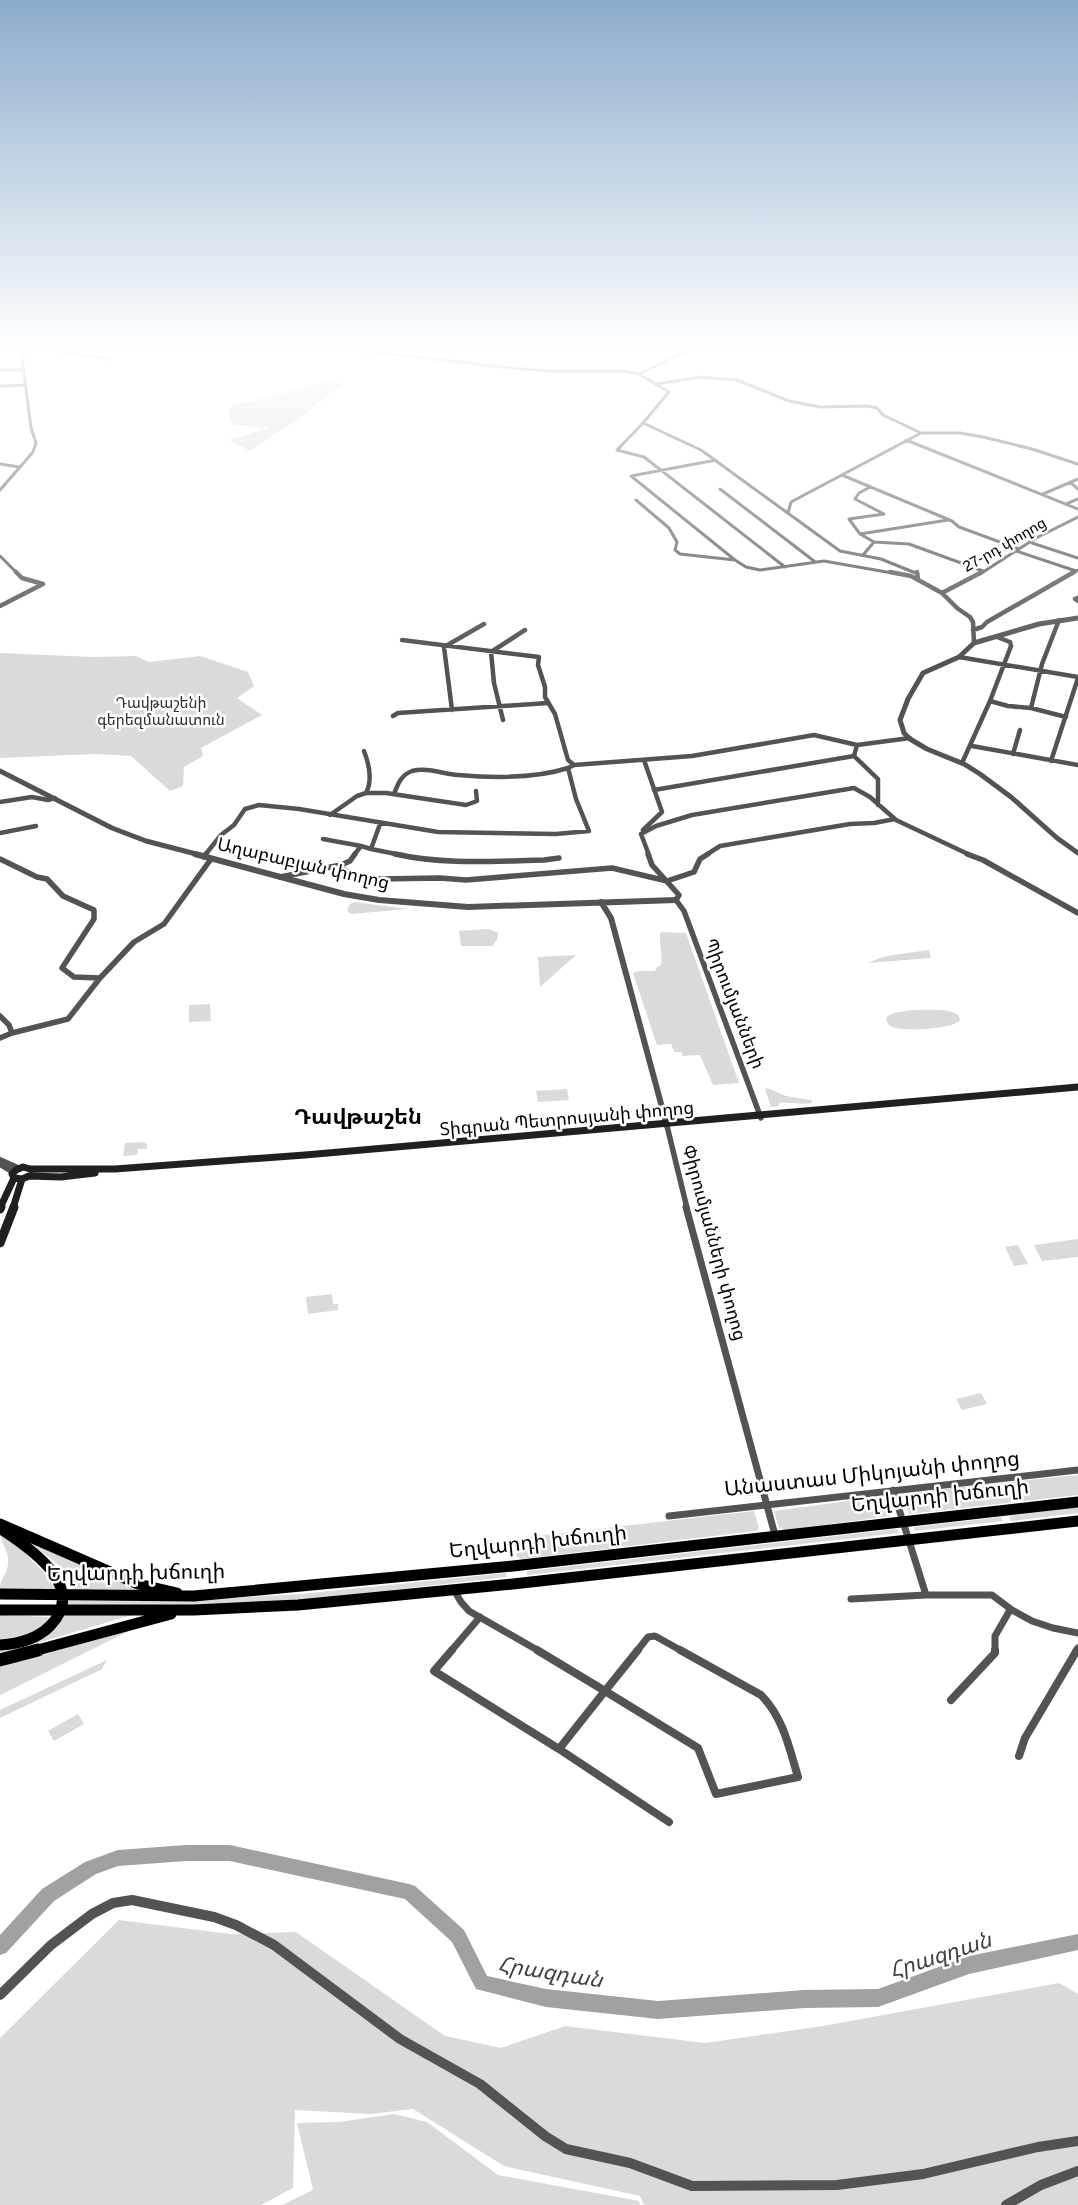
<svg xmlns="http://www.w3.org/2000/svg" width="1078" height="2205" font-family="Overpass,'Noto Sans Armenian',sans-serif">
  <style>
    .green { fill: #dadada }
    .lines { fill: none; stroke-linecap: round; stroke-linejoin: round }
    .river { fill: #a1a1a1; fill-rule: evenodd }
    .minor-far4 { stroke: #535353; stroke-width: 3 }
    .minor-far3 { stroke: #535353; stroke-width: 4.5 }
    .minor-far2 { stroke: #535353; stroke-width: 5.5 }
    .minor-far1 { stroke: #535353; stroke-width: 7 }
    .minor { stroke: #535353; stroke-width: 8 }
    .tertiary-far2 { stroke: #535353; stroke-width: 5 }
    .tertiary-far1 { stroke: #535353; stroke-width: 6 }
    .tertiary { stroke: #535353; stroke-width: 10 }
    .secondary-far1 { stroke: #202020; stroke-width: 7 }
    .secondary { stroke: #202020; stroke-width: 9 }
    .primary-far1 { stroke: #000; stroke-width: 11 }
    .primary { stroke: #000; stroke-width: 13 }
    .labels { text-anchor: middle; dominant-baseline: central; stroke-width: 5; stroke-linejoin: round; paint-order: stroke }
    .far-street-label { font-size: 15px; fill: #000; stroke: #fff }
    .far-park-label { font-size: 15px; fill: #313131; stroke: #fff }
    .street-label { font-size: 18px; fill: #000; stroke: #fff }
    .near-street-label { font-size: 21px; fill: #000; stroke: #fff }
    .district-label { font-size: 22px; font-weight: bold; fill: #000; stroke: #fff }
    .near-water-label { font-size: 22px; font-style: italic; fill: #424242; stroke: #fff }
  </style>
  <rect width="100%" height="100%" fill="#fff"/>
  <path class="green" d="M327 382 342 384 303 415 250 451 229 440 270 428 233 425 228 413 233 405C265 399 295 389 327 382Z
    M0 653 93 657 136 656 149 662 200 656 248 672 254 686 237 698 262 715 201 748 203 756 184 767 183 786 170 791 131 756 96 754 0 758Z
    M355 902 408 909 351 914 347 910 350 904Z
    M488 929 498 933 497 940 492 946H461L459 931Z
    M662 932 686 933 739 1083 713 1085 700 1055 683 1056 681 1052H674L671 1044 657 1045 633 973 638 971H655L657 967 661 965C663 955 659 945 660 934Z
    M929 950 931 958 867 963 886 956Z
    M576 955 540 987 538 957Z
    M210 1004 211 1021 189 1022V1005Z
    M944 1010 955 1013 959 1016 960 1021C950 1029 909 1031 896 1028 890 1027 887 1024 886 1018 895 1008 930 1010 944 1010Z
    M767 1088 786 1096 811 1100 812 1103C802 1105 790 1102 779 1103V1106L771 1107 765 1089Z
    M567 1089 569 1100 538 1102 536 1091Z
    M143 1142 147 1144V1149H138L137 1155 123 1156 125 1143Z
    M1078 1239V1257L1042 1261 1034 1245Z
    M1018 1245 1028 1264 1014 1266 1005 1247Z
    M332 1294 333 1304H338V1310L308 1314 306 1297Z
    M981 1393 987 1404 962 1410 956 1399Z
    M1078 1475V1495L909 1514 902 1493Z
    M885 1496 890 1498 893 1510 891 1516 785 1530 779 1528 774 1511Z
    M1078 1507V1513L1011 1521 1009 1516Z
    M754 1511 759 1528 756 1531 521 1559 517 1557 513 1542 519 1538Z
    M1001 1517 1003 1521 915 1531 914 1527Z
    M897 1529 899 1533 527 1575V1571Z
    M0 1532C21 1549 45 1569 58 1593L0 1591C0 1577 7 1575 8 1564 10 1551 0 1544 0 1532Z
    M31 1544 147 1592H75C71 1570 47 1556 31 1544Z
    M506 1573 507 1577 301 1600 193 1606 66 1605 68 1600H194L301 1594Z
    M0 1615 49 1617C40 1635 19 1639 0 1640Z
    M65 1615H132L0 1654V1650C24 1647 51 1635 65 1615Z
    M131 1630 0 1695V1667Z
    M107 1660 102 1669 0 1718V1710Z
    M78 1714 84 1724 54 1741 48 1731Z
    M119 1920 230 1934 296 1932 445 2036 501 2048 565 2026 705 2043 823 2026 1059 1983 1078 1994V2205H644L640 2196 504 2166 413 2109 370 2114 295 2110 293 2188 261 2205H0V2038Z
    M394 2114 427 2122 498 2175 639 2201 640 2205H282L313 2190 297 2123 339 2122Z"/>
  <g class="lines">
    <path class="river" d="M186 1845H230L409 1884 415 1886 464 1930 487 1976 546 1989 658 2001 804 1990 878 1989 969 1956 1078 1934V1950L969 1974 878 2007 804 2008 658 2019 546 2007 476 1989 452 1942 405 1899 230 1861H186L118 1866 96 1874 54 1901 6 1953 0 1955V1935L42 1889 85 1862 118 1850Z"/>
    <path class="minor-far4" d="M338 348 512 368 548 371H621L639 374 694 348
      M19 354 44 349 111 359
      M0 370H23
      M639 374 669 392 643 423 701 450 840 551 881 559 918 574
      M656 384 701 377 737 380 789 401 820 407 867 406 877 408 883 415 921 433H960L983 437 1032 449 1078 464
      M0 386 26 385
      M906 440 1078 509
      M617 450 644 457 785 567
      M617 450 643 423
      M0 464 19 467
      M842 475 952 521 959 527 1019 549
      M631 476 735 560
      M631 476 716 460
      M1070 482 1078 489
      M870 487 859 493 855 499 884 514
      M720 489 814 561
      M0 490 33 452 36 443 31 428 22 358 15 348
      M1043 494 1078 479
      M636 500 669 528 677 542 675 550 680 554 735 560 746 567 760 570 824 561 898 574
      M1066 504 1078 499
      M788 513 791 502 921 433
      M860 534 849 519 884 514
      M874 542 860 534 948 520
      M1032 543 1078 558
      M1016 551 1076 571
      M863 555 874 542 909 544 983 571
      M0 556 18 574
      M980 574 1036 538 1078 517
      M1072 574 1078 570"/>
    <path class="minor-far3" d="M16 572 22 578 43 584
      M890 572 911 576 942 593 957 608 970 617 973 622 974 643
      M917 572 918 579
      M942 593 982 572
      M1078 598 1075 599 1078 601
      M0 606 43 584
      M973 630 982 627 987 622 1074 572
      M402 640 539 657 538 665 545 687V697L555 714 568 760 574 765 692 756 814 735 857 745 910 738
      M959 657 1078 677
      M990 701 1008 706 1031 708 1066 717
      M1031 708 1042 664 1059 620
      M452 710 444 647 484 624
      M393 716 398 713 548 703
      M503 720 494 683 491 652 525 630
      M972 746 1078 765
      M364 751C369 764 373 780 366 793H386L466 805 477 801 476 791
      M1013 754 1020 730
      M854 756 878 779V805
      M1051 761 1078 678
      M962 763 990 701 1011 646 1010 642 997 637
      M654 790 854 756 857 745
      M394 794C398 784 401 775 412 771 427 767 443 774 458 775 493 778 534 779 568 768
      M0 802 32 797 48 800 55 798
      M330 815 357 796 366 793
      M643 830 662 812 644 760
      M0 833 36 826
      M641 834 656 826 692 815 854 788 870 797 896 820 970 855
      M641 834 649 855
      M323 839 361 846
      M371 849 401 855
      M205 855 221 835 234 825 245 809 259 805 299 809 438 832 556 834 589 831 576 799 568 768 574 765
      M354 855 361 846 371 849 380 824
      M706 855 720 846 850 824 874 823 895 819"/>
    <path class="minor-far2" d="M395 854C444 865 494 861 544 860L559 858
      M648 854 652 865 679 895 676 900 684 911 761 1118
      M967 854 983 860 1078 913
      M204 857 206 854
      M0 859 37 877 47 879 63 896 94 910V919L62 968 74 977 100 978
      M337 866 355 876 378 879 440 878 466 880 612 868 667 881 694 872 700 859 708 854
      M280 877 341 865 350 861 355 854
      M0 1016 9 1025 12 1033
      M0 1038 12 1033 68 1019 100 978 134 942 164 924 211 859
      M667 1126 687 1208"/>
    <path class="minor-far1" d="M686 1207 775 1535
      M893 1490 926 1595H992L1012 1610 1032 1621 1053 1628 1078 1633
      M669 1516 1078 1470
      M454 1590 461 1602 469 1611 539 1651
      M851 1599 926 1595
      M451 1651 480 1617
      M637 1651 648 1637 655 1636 682 1651
      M995 1651V1636L1010 1610
      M1076 1651 1078 1648"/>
    <path class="minor" d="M452 1650 434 1671 559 1749
      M537 1650 605 1691
      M605 1691 698 1748 716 1794 798 1777C789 1747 783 1717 761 1695L680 1650
      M605 1691 559 1749 669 1822
      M605 1691 638 1650
      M951 1700 995 1653V1650
      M1019 1756 1025 1738 1077 1650"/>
    <path class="tertiary-far2" d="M1078 618 1039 624 974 643 959 657 923 673 908 699 900 720 904 733 910 739 927 749 964 764 980 774 1011 797 1057 838 1078 853
      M0 771 112 828 146 841 200 855"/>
    <path class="tertiary-far1" d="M195 854 344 894 379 900 468 907 676 900
      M601 902 611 918 667 1126
      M0 1160 18 1168
      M0 1164 13 1172"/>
    <path class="tertiary" d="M0 1995 51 1945 92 1914 113 1903 132 1900 214 1917 236 1925 274 1945 400 2039 480 2084 545 2136 566 2149 630 2163 692 2186 837 2185 923 2174 1038 2147 1078 2141
      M1006 2205 1041 2185 1078 2171"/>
    <path class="secondary-far1" d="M14 1178 12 1174 16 1170 23 1167 30 1169H115L305 1155 1078 1087
      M14 1178 22 1179 29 1176 61 1177 95 1173
      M0 1208 14 1178
      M13 1208 22 1179"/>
    <path class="secondary" d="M0 1209 1 1207
      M0 1243 14 1207"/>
    <path class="primary-far1" d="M0 1524 138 1584 177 1593
      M0 1594 194 1596 513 1566 1078 1502
      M0 1610H194L298 1605 513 1584 1078 1521
      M0 1645C18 1644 37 1639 50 1626 87 1588 34 1551 4 1531
      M34 1651 171 1614"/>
    <path class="primary" d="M0 1660 38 1650"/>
  </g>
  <linearGradient id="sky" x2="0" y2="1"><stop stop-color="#8baccc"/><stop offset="0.53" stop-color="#fff"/><stop offset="1" stop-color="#fff" stop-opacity="0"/></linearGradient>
  <rect width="1078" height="657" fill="url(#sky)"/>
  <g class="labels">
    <g class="far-street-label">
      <text transform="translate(1005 546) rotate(-30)">27-րդ փողոց</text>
    </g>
    <g class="far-park-label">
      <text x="161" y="704">Դավթաշենի<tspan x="161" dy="17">գերեզմանատուն</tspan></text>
    </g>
    <g class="street-label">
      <text transform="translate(303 865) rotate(13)">Աղաբաբյան փողոց</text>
      <text transform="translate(733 1004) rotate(69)">Պիրումյանների</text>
      <text transform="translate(567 1120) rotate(-5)">Տիգրան Պետրոսյանի փողոց</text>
      <text transform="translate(713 1243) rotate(75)">Փիրումյանների փողոց</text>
    </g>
    <g class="near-street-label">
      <text transform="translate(872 1475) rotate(-6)">Անաստաս Միկոյանի փողոց</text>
      <text transform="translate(940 1497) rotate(-6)">Եղվարդի խճուղի</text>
      <text transform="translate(538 1543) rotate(-6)">Եղվարդի խճուղի</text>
      <text transform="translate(136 1574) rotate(-1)">Եղվարդի խճուղի</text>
    </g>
    <g class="district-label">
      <text x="358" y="1118">Դավթաշեն</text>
    </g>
    <g class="near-water-label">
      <text transform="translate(941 1957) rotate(-18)">Հրազդան</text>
      <text transform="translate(550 1974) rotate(9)">Հրազդան</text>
    </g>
  </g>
</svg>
